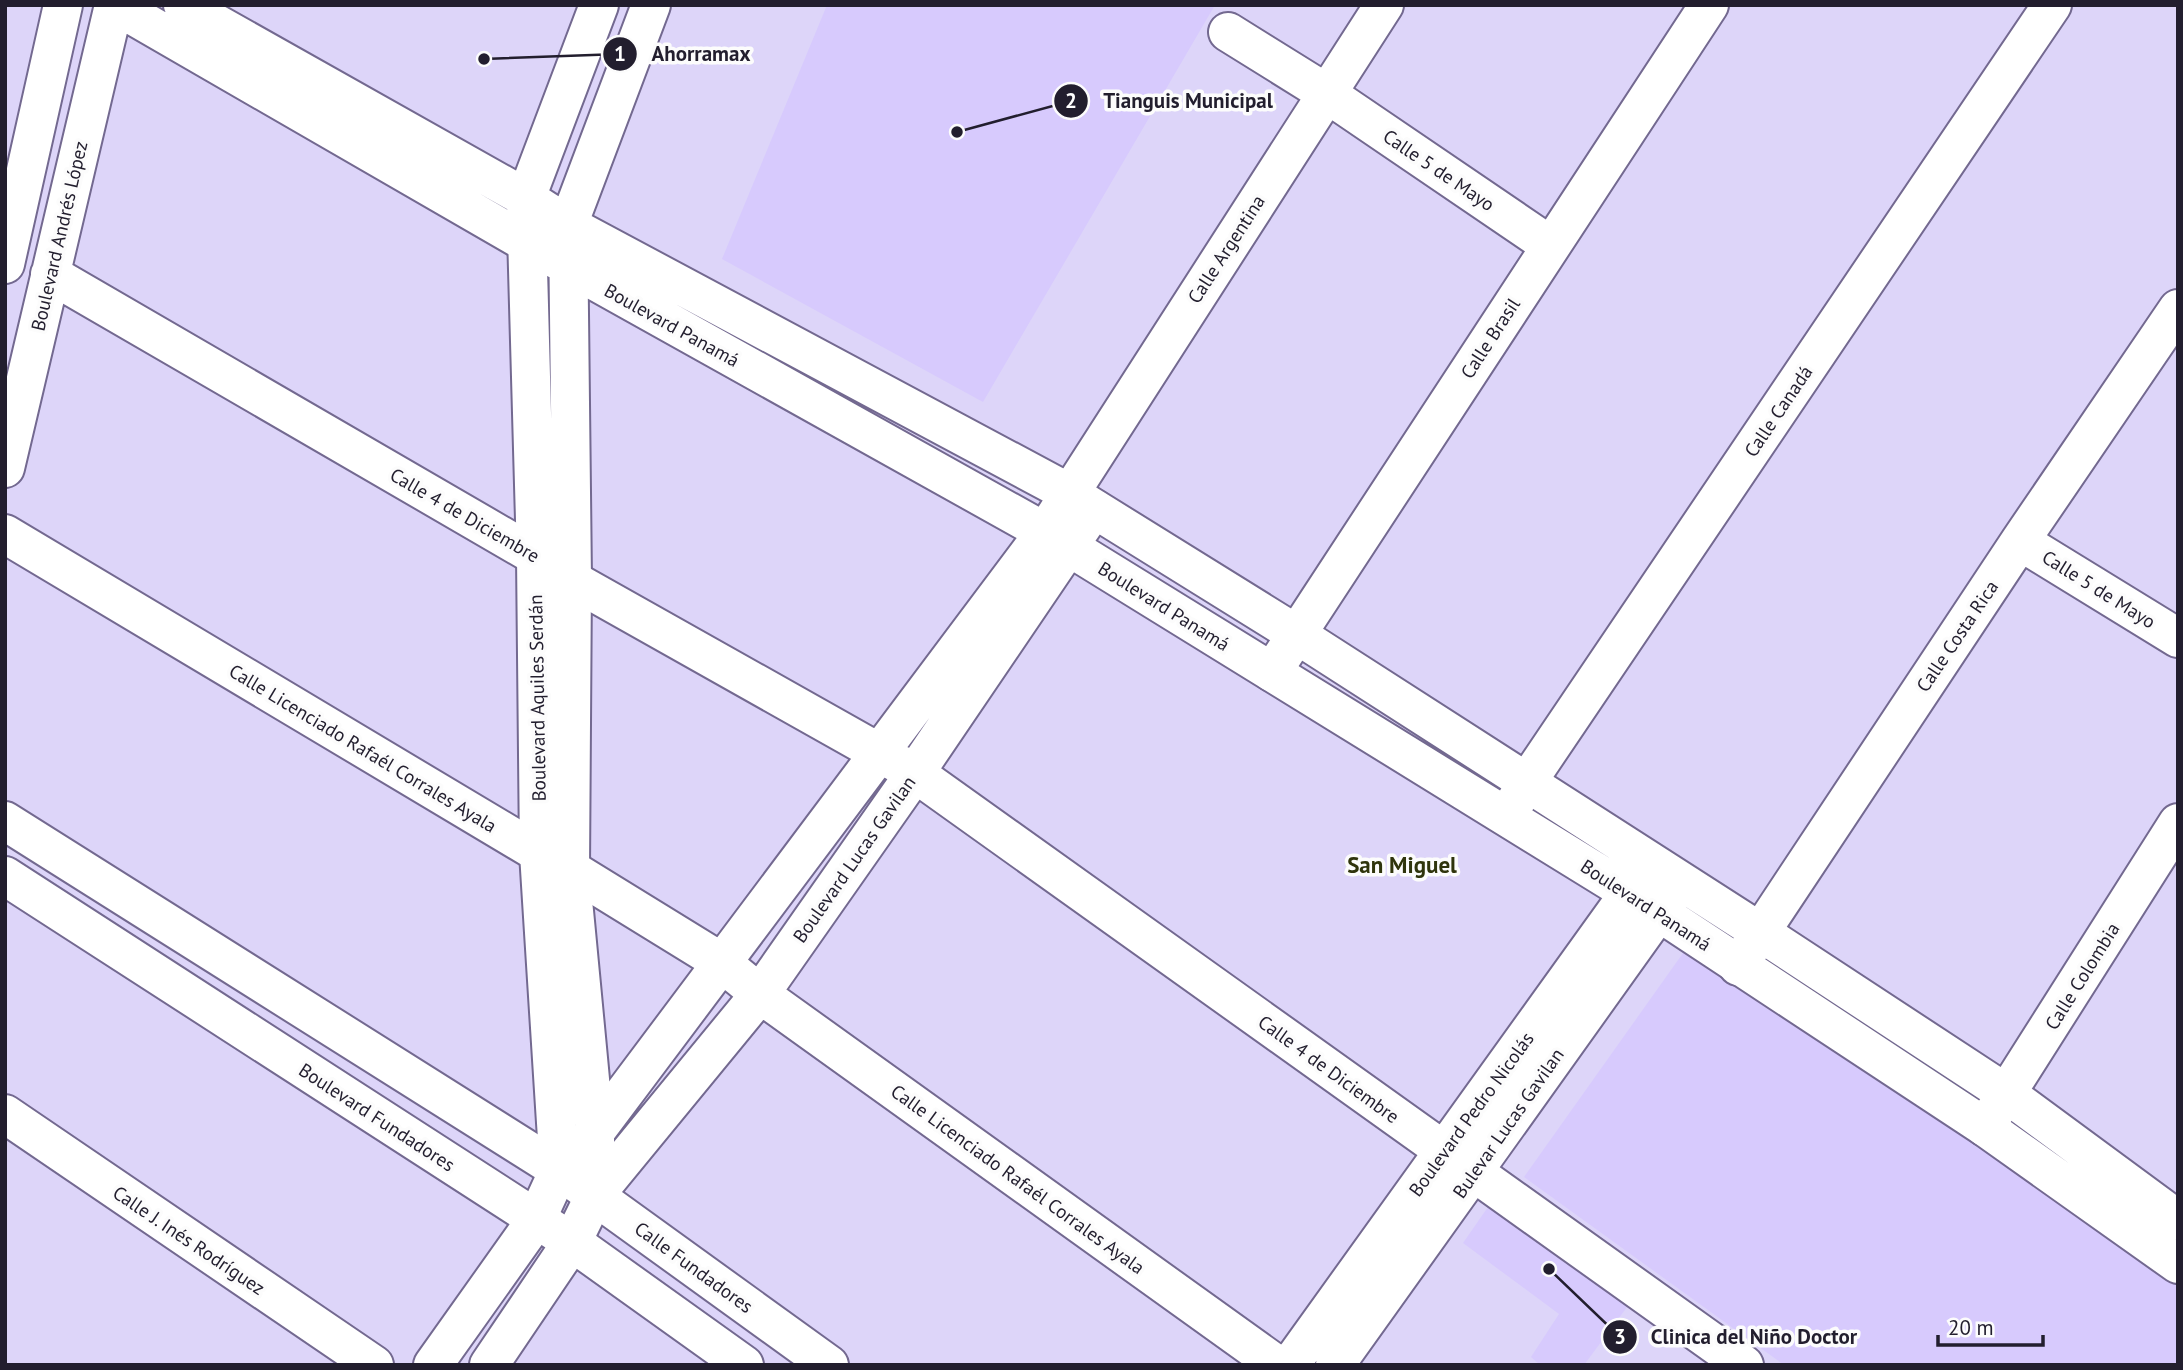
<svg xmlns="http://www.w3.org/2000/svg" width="2183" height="1370" font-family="'PT Sans',sans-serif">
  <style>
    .built { fill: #d7cafd }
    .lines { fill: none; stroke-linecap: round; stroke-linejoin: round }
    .street-casing { stroke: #736990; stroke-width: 42 }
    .secondary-casing { stroke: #736990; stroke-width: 42 }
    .street { stroke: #fff; stroke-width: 38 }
    .secondary { stroke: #fff; stroke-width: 38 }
    .labels { text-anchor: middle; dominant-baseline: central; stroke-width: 7; stroke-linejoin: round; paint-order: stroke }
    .street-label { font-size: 19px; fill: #221e2e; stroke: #fcfcfc }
    .quarter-label { font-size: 23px; font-weight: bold; fill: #2f340c; stroke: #fcfcfc }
    .leader { fill: none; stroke: #221e2e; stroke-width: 2.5 }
    .callout-dot { fill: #221e2e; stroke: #fcfcfc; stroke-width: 2.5 }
    .mark-label { font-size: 21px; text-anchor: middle; font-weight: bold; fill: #fff }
    .callout-label { font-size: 21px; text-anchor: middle; font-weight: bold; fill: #221e2e; stroke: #fcfcfc; stroke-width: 7; stroke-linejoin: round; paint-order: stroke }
  </style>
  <rect width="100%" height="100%" fill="#ddd5f9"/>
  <path class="built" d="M827 5H1215L983 402 722 259Z
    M1688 946 2178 1277V1365H1784L1524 1177Z
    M1497 1194 1636 1295 1584 1365H1540L1531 1357 1559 1314 1463 1243Z"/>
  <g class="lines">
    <g class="street-casing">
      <path id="street" d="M115 5 527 243
        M183 5 526 198
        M1228 32 1326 93 1551 246
        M5 264 63 5
        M50 274 536 556 572 580 915 773 1744 1365
        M5 468 114 5
        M5 534 539 853 570 869 721 962 760 994 1277 1365
        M2020 541 2178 638
        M1272 672 1709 5
        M1510 811 1527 782 2052 5
        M5 821 559 1170 829 1365
        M5 876 572 1242 744 1365
        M1738 966 2020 541 2178 309
        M5 1114 374 1365
        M1985 1127 2178 823
        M580 1149 595 1132 1045 532 1384 5
        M595 1195 760 994 915 773 1094 509
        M1290 1365 1648 867
        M1335 1365 1678 885"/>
    </g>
    <g class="secondary-casing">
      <path id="secondary" d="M526 198 568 225 1069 493 1296 634 1760 932 2007 1094 2178 1220
        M527 243 1045 532 1630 893 1985 1127 2178 1264
        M433 1365 536 1220 559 1170 539 853 536 556 526 198 599 5
        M489 1365 572 1242 595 1195V1132L570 869 572 580 568 225 651 5"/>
    </g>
    <use href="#street" class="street"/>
    <use href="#secondary" class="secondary"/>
  </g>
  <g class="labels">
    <g class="street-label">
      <text transform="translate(1439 170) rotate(34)">Calle 5 de Mayo</text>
      <text transform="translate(59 236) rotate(-77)">Boulevard Andrés López</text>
      <text transform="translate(1226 249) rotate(-57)">Calle Argentina</text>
      <text transform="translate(672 325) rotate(29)">Boulevard Panamá</text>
      <text transform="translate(1490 338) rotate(-57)">Calle Brasil</text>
      <text transform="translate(1778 411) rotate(-56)">Calle Canadá</text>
      <text transform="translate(465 515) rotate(30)">Calle 4 de Diciembre</text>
      <text transform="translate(2099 589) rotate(32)">Calle 5 de Mayo</text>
      <text transform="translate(1164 606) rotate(32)">Boulevard Panamá</text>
      <text transform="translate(1957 636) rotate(-56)">Calle Costa Rica</text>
      <text transform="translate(537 698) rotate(-91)">Boulevard Aquiles Serdán</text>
      <text transform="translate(363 748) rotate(31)">Calle Licenciado Rafaél Corrales Ayala</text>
      <text transform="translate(854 859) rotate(-55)">Boulevard Lucas Gavilan</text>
      <text transform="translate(1646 905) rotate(33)">Boulevard Panamá</text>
      <text transform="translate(2082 976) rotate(-58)">Calle Colombia</text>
      <text transform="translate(1329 1069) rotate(36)">Calle 4 de Diciembre</text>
      <text transform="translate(1471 1114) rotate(-54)">Boulevard Pedro Nicolás</text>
      <text transform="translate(377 1117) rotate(33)">Boulevard Fundadores</text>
      <text transform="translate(1508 1123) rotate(-55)">Bulevar Lucas Gavilan</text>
      <text transform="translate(1018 1179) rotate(36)">Calle Licenciado Rafaél Corrales Ayala</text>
      <text transform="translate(189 1240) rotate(34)">Calle J. Inés Rodríguez</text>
      <text transform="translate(694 1267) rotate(36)">Calle Fundadores</text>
    </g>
    <g class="quarter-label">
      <text x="1402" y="864">San Miguel</text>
    </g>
  </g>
  <path class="leader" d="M484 59L620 54M957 132L1071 101M1549 1269L1620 1337"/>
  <g class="callout-dot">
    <circle cx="484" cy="59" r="7"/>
    <circle cx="957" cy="132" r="7"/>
    <circle cx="1549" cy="1269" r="7"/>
    <circle cx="620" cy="54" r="18"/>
    <circle cx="1071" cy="101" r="18"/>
    <circle cx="1620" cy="1337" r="18"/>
  </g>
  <g class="mark-label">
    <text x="620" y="61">1</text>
    <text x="1071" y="108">2</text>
    <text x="1620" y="1344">3</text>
  </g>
  <g class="callout-label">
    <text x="701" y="61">Ahorramax</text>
    <text x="1188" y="108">Tianguis Municipal</text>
    <text x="1754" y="1344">Clinica del Niño Doctor</text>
  </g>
  <rect width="2183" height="1370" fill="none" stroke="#221e2e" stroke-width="14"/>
  <path d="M1938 1335v10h105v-10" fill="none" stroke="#221e2e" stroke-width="3.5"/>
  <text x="1948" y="1335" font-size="21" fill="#221e2e" stroke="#fcfcfc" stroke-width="5" paint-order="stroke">20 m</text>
</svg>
